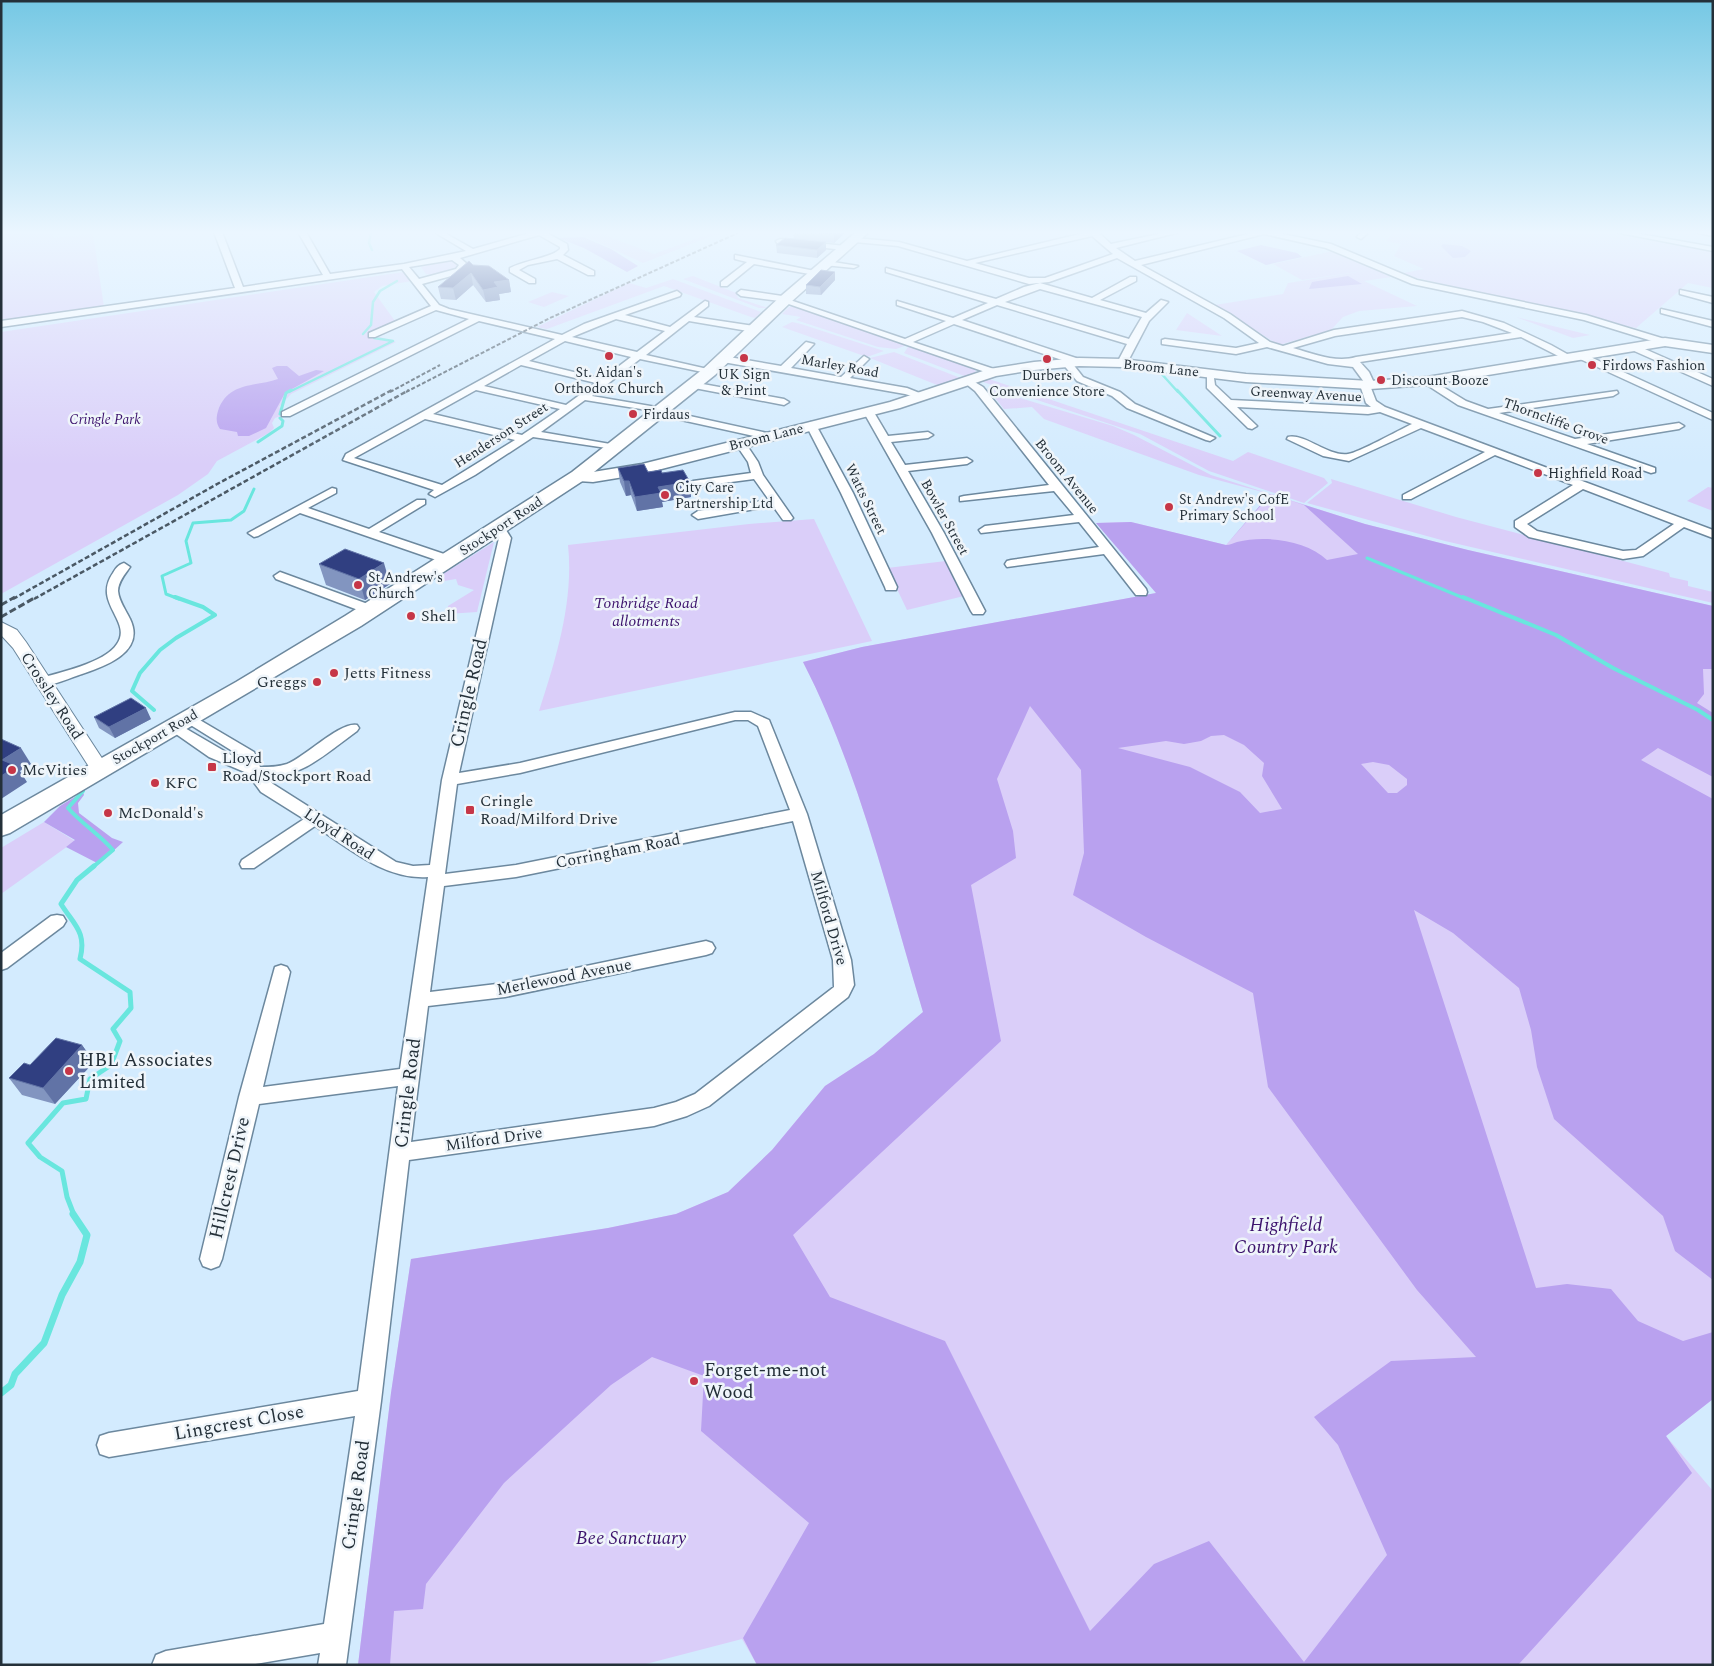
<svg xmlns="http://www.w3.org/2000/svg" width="1714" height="1666" font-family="Spectral,serif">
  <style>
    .green { fill: #dacef9 }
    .forest { fill: #b9a1ef; fill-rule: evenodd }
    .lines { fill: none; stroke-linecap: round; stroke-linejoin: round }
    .stream-far4 { stroke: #69e6de; stroke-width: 2.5 }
    .stream-far3 { stroke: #69e6de; stroke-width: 3 }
    .stream-far2 { stroke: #69e6de; stroke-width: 4 }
    .stream-far1 { stroke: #69e6de; stroke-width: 5 }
    .stream { stroke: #69e6de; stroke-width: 7 }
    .minor-casing { stroke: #6c889e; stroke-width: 3 }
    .tertiary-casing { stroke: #6c889e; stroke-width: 2 }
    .secondary-casing { stroke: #6c889e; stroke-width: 3 }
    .trunk-casing { stroke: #6c889e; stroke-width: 3 }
    .minor { fill: #fff; fill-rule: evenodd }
    .tertiary { fill: #fff; fill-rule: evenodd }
    .secondary { fill: #fff; fill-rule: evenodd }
    .trunk { fill: #fff; fill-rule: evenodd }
    .rail-far2 { stroke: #4a5864; stroke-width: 2; stroke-dasharray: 4 2; stroke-linecap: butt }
    .rail-far1 { stroke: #4a5864; stroke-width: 2.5; stroke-dasharray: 5 2.5; stroke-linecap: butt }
    .rail { stroke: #4a5864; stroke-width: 3; stroke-dasharray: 7 3; stroke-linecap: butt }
    .wall { fill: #8295c0 }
    .shaded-wall { fill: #6173a6 }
    .building { fill: #303f81; stroke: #6173a6 }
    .poi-dot { fill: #c63647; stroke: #eff5fa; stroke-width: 2 }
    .labels { text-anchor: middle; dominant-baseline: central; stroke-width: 5; stroke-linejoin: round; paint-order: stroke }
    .far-poi-label { font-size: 14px; fill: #243039; stroke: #eff5fa; text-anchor: start }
    .far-street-label { font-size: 14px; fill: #243039; stroke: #eff5fa }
    .far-park-label { font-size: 14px; font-style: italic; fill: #3c136d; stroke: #eff5fa }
    .park-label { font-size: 16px; font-style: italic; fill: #3c136d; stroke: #eff5fa }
    .poi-label { font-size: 16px; fill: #243039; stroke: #eff5fa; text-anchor: start }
    .street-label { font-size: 16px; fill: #243039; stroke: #eff5fa }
    .near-street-label { font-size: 19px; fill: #243039; stroke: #eff5fa }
    .near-poi-label { font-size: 19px; fill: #243039; stroke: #eff5fa; text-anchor: start }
    .near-park-label { font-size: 19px; font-style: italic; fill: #3c136d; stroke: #eff5fa }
  </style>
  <rect width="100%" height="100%" fill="#d3ebfe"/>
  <path class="green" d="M19 232H52L53 238 93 234 104 307 1 322V236Z
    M576 232H597L654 254 715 232H722L643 263Z
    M1394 232H1609L1713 250V288L1688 283 1636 328 1399 274 1424 269 1394 256 1401 244 1386 241Z
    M1333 251 1391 277 1364 281 1417 306 1359 311 1343 317 1331 330 1279 345 1215 305 1283 294 1288 283 1370 270 1302 280 1273 264Z
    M450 260 457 261 458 266 455 270 434 275 426 274 421 267Z
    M404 272 412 281 382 286 374 292 395 321 367 333 396 342 291 394 279 407 286 414 275 418 272 423 274 428 269 433 217 461 208 474 178 495 1 594V332Z
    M693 276 736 293 738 298 768 308H759L683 279Z
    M673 279 761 312 755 318 751 317 664 286 547 329 537 327 629 283 646 288Z
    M552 292 569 296 544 307 528 302Z
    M789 307H794L907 345 896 349 878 347 796 320 801 317 782 314Z
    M1187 313 1222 336 1176 330Z
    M1516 317 1590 335 1573 338Z
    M792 322 801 324 884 351 867 357 782 327Z
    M908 347H914L972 367 977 373 967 377 904 353Z
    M894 352 963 379 937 385 870 358Z
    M986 378 1233 461 1248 452 1324 478 1328 483 1304 503 1209 471 1140 434 980 381Z
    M987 388 1113 426 1134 435 1211 475 1365 524 1468 550 1713 606V1399L1666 1436 1713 1491V1665H757L742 1639 642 1665H358L391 1393 411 1259 608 1228 676 1214 728 1192 772 1150 825 1086 874 1054 923 1012C888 895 859 771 803 662L862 647 1156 593 1096 523 1131 522 1226 545 1270 494 1199 475 1044 419 1032 407 1004 409Z
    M1331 479 1456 517 1669 573 1670 577 1688 581V586L1713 592V603L1445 541 1307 503 1332 483Z
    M1708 487 1713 488V511L1687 501Z
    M814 519 872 641 539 711C556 659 574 601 568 545L749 524Z
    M494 542 477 612 447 614 448 606 474 590 458 585 456 579 444 581 443 574Z
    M946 561 964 596 907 610 887 568Z
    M44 822 75 841 1 894V848Z"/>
  <path class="forest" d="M583 237 611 249 638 266 627 272 584 248 558 238Z
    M1443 244 1462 246 1471 251 1465 257 1453 258 1441 246Z
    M1261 245 1297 253 1302 257 1266 265 1237 251Z
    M1348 276 1362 284 1309 289 1312 282Z
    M277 366H287L299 376 316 370 324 371 285 393 266 428 249 436H238L237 432 220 429C216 423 216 418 218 411 228 381 256 387 278 379L272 368Z
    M1270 494 1365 524 1468 550 1713 606V669H1703L1704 694 1697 703 1713 713V777L1658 748 1641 760 1713 799V1280L1675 1251 1663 1216 1554 1119 1537 1067 1531 1030 1519 988 1453 933 1414 910 1536 1288 1567 1284 1611 1289 1638 1321 1683 1341 1713 1332V1399L1666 1436 1692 1473 1518 1665H757L743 1638 809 1523 701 1431 704 1376 652 1357 611 1385 504 1483 426 1584 423 1609 394 1611 390 1665H358L391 1393 411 1259 608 1228 676 1214 728 1192 772 1150 825 1086 874 1054 923 1012C888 895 859 771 803 662L862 647 1156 593 1096 523 1131 522 1226 545ZM1271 494 1304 505 1358 554 1327 560C1306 540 1265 535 1237 542 1233 543 1230 545 1226 545ZM1030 706 1081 770 1084 853 1073 895 1146 937 1253 993 1268 1087 1417 1290 1476 1357 1391 1361 1314 1417 1338 1445 1387 1555 1304 1662 1209 1541 1154 1564 1090 1631 945 1341 830 1297 793 1235 1001 1041 971 885 1016 858 1013 831 997 779ZM1224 735 1244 745 1264 763 1262 776 1282 809 1260 813 1240 792 1190 767 1118 748 1166 741 1184 744 1201 741 1211 736ZM1373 762 1389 765 1407 779V785L1397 793H1388L1361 764Z
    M83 792 84 795 78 803 79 813 112 838 123 842 99 864 66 847 75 840 44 822 60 806Z"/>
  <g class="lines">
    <path class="stream-far4" d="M371 232 369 243 372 250
      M363 334 371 325 373 302 380 291 397 281
      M1159 371 1178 392
      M289 392 393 341 374 338"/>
    <path class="stream-far3" d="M1177 390 1220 436
      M280 414 286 393 291 390
      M258 442 282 426 283 421 280 418
      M1367 558 1466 599
      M179 599 166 594 162 576 191 563 186 541 193 523 231 520 244 511 254 489"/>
    <path class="stream-far2" d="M1463 597 1556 635 1613 668 1698 710 1713 720
      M154 710 132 691 140 673 160 650 176 638 215 615 203 607 175 597
      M83 791 68 808C82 824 99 834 113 850L93 867"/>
    <path class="stream-far1" d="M74 1215 67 1197 62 1171 40 1157 28 1143 63 1103 86 1099 90 1079 111 1065 120 1041 113 1029 131 1008 130 992 80 959C87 932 74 925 61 904L77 880 94 866"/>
    <path class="stream" d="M1 1393 11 1385 15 1374 44 1343 62 1295 80 1262 87 1235 73 1214"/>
    <g class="minor-casing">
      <path id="minor" d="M214 232H222L243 287 323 275 298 232H306L330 274 404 264 466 251 434 232H443L473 249 533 232H545L567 244 568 250 563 255 594 271V275H588L557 259 528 265 519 270 535 279V283H529L510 272V268C525 260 551 258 560 249V247L539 235 460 258 467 264 462 273 422 284 439 305 449 309 562 335 584 324 677 291 681 294 680 296 625 315 670 327 705 301 708 302V306L694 317 754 326 759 329 754 332 689 321 646 355 712 370V374L640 359 592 396 662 408 667 411 666 413 585 400 541 432 616 445 621 448 620 450 533 437 475 475 435 497 429 494 434 490 343 460 346 454 555 339 479 321 290 416H282V412L469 319 436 310 375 337H369V333L431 306 402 269 1 327V321L235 288ZM452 260 459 265 456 269 419 279 409 267ZM616 319 665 331 637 352 572 337ZM565 341 631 357 602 379 529 361ZM521 365 596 383 566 405 484 386ZM476 390 560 409 522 435 433 414ZM425 419 515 440 442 485 354 458Z
        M1088 232H1098L1111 244 1168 232H1180L1116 248 1135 261 1256 232H1273L1331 244 1417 280 1586 315 1668 340V344L1665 345 1584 320 1412 284 1326 248 1264 234 1141 265 1230 314 1270 342 1283 346 1334 330 1462 311 1504 323 1551 345 1576 359 1568 361 1521 337 1360 362 1369 372 1375 385 1371 388 1376 401 1385 407 1713 530V538L1684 527 1643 556 1623 559 1529 537 1515 527V521L1573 485 1495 455 1411 499H1403V495L1485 452 1421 428 1349 461 1323 456 1287 439 1288 437C1305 433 1328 457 1348 454 1358 453 1399 430 1412 424L1380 412 1368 414 1237 407 1257 426 1252 429 1248 428 1207 388V371H1213L1215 385 1231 400 1371 407 1366 403 1360 385 1364 382 1353 367 1328 364 1267 347 1236 354 1162 344V340L1165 339 1236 348 1259 343 1224 318 1117 258 1049 282 1029 284 898 246 855 242 851 240 855 238 899 242 967 261ZM1092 236 1113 254 1045 278H1029L975 263ZM1462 317 1483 322 1512 333 1356 357C1336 363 1314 354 1293 348L1335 336ZM1583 489 1674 524 1636 550 1623 551 1537 531 1527 524Z
        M1361 232H1369L1361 239 1357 237Z
        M1615 232H1629L1713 247V251Z
        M1694 232H1712L1713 236Z
        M780 239 845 246 849 248 845 250 777 243 776 241Z
        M735 255 815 271 819 273 815 275 754 264 727 286H721V282L747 262 735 259Z
        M827 261 858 266 854 268 824 265V261Z
        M886 268 996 299 1024 287 1040 283 1092 298 1130 277H1136V281L1100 300 1146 313 1161 300 1168 302 1149 321 1127 363 1122 366 1117 363 1127 344 997 305 962 320 1082 360V364L1072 363 1083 377 1120 392 1135 404 1215 438 1210 441 1206 440 1127 408 1112 396 1077 381 1062 363 1065 361 954 324 913 342 997 370V374H991L780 301 741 296 737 293 741 290 789 297 790 300 905 339 946 321 897 305V301L953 318 988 303 886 272ZM1040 289 1142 317 1129 339 1005 302Z
        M1680 290 1713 297V303L1680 294Z
        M1661 309 1713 321V327L1661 313Z
        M806 342 814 344 791 368 841 377 864 356 869 359 850 378 907 388 927 396 922 399 905 394 723 362 718 359 723 356 781 366Z
        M1632 346H1638L1713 379V386L1632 350Z
        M1580 355H1586L1713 413V420L1580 359Z
        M968 378 983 387 1146 589 1147 592 1146 595H1136L1104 554 1007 567 1005 564 1007 561 1011 560 1099 547 1079 522 981 533 979 530 985 526 1074 515 1054 491 960 501V497L964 496 1049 485 975 391 965 383V379Z
        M1424 379H1430L1466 401 1488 409 1617 391 1618 393 1613 396 1499 413 1575 439 1679 423 1684 426 1679 429 1587 444 1655 468V472L1651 473 1458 405 1424 383Z
        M692 382 784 399 789 402 784 405 689 387V383Z
        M868 408 872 409 888 436 928 432 933 435 928 438 891 442 905 465 967 458 972 461 967 464 908 471 944 533 985 611 983 614H973L971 611 932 533 863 411Z
        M676 413 767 433 772 436 767 439 672 418 671 416Z
        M811 422 816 425 853 493 897 587 896 590H886L885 587 841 493 806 425Z
        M740 440 744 441 758 462 763 475 793 518 791 520H783L773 506 698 519 692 515 698 511 769 500 754 479 693 487 687 484 693 481 751 473 748 462 735 443Z
        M332 488 336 489V493L308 508 369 529 417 500H425V504L379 532 453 557 455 560 449 564 445 563 300 513 258 536 254 537 248 533Z
        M495 527 506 530 511 538 459 773 520 763 735 712H751L769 720 807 814 851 960 854 985 848 997 709 1106 687 1116 654 1126 409 1160 381 1401 346 1665H318L320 1653 249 1665H152L156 1655 166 1651 324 1624 355 1416 109 1457 100 1454 97 1445 100 1436 109 1433 358 1391 398 1086 259 1104 222 1259 219 1266 211 1269 203 1266 200 1259 239 1097 275 967 281 965 287 967 290 972 263 1087 400 1069 428 877C385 880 350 849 315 826L254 868H242L240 864 242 860 304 819 261 792 247 773 209 757 166 727 173 722 178 724 243 762 242 757 181 719 188 715 193 716 254 752 260 767C269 767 278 767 287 764 305 757 341 721 357 725L359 728 357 731C329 751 302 778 266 777L273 784 396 862 413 866 430 865 442 780 499 538 489 531ZM735 720H748L758 726 790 810 516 865 445 874 457 784 520 773ZM793 821 833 960 834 987 695 1094 676 1102 654 1108 411 1142 428 1006 505 997 706 955 712 953 715 948 712 943 706 941 505 983 430 992 444 886 516 877Z
        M124 563 130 567C125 574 118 582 118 591 119 602 126 610 130 619 146 652 105 666 82 674 69 678 50 688 37 685L35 682 37 679C58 673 105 663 117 644 133 621 92 603 113 573 116 568 118 565 124 563Z
        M280 572 376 607 378 610 371 614 366 613 276 579 274 576Z
        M57 915 63 916 66 921 63 926 7 968 1 970V953L51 916Z"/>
    </g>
    <g class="tertiary-casing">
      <path id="tertiary" d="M1 622 17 630 26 642 109 769 107 773 100 775 93 773 13 648 1 635Z"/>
    </g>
    <g class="secondary-casing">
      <path id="secondary" d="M1665 338 1713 345V353L1665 346 1427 385 1370 389 1246 382 1122 367 1079 366 1034 370 996 376 900 408 642 474 593 482 578 481 570 476 578 471 593 472 642 464 890 402 989 369 1034 362 1079 358 1122 359 1246 374 1370 381 1427 377Z"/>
    </g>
    <g class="trunk-casing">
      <path id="trunk" d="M856 232H869L791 302 715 375 584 480 361 626 10 833 1 836V815L236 682 345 616 572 472 703 369 781 296Z"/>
    </g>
    <use href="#minor" class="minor"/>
    <use href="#tertiary" class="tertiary"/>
    <use href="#secondary" class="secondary"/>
    <use href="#trunk" class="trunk"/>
    <path class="rail-far2" d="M390 392 440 365
      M406 392 550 318 740 232"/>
    <path class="rail-far1" d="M13 599 219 483 392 390
      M34 599 409 390"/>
    <path class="rail" d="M1 605 15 597
      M1 617 36 597"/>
  </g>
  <path class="wall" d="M793 232H846L834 243 794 239Z
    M826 242V250L817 258 777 253 776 245Z
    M473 265 509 280 511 292 499 294 500 300 486 302 473 285 456 300 441 299 438 287Z
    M835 272V280L821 295 806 294V285Z
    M618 468 662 473 690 482 691 497 662 502 663 507 637 511 631 495 626 496 620 482Z
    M319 564 390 584 365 600 326 585Z
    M94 717 151 719 115 738 99 728Z
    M82 1045 94 1062 55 1104 22 1095 9 1078 30 1065Z"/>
  <path class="shaded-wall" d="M836 232H846L834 243V234Z
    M826 242V250L817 258V250Z
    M835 272V280L821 295 820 287Z
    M471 273 473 285 456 300 453 288Z
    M509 280 511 292 499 294 500 300 486 302 483 290 494 282Z
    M624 481H629L631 495 626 496Z
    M690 482 691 497 662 502 663 507 637 511 635 497 658 487Z
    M384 563 390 584 365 600 359 579Z
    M146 708 151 719 115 738 109 727Z
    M21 748 31 764 20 771 27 782 1 799V776L2 760Z
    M82 1045 94 1062 55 1104 43 1088Z"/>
  <path class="building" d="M814 232H836L834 234Z
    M785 238 826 242 817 250 776 245Z
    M469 261 473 265 489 266 509 280 494 282 498 287 483 290 471 273 453 288 438 287Z
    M821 270 835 272 820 287 806 285Z
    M644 464 648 472 661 470 662 473 683 470 690 482 658 487 661 493 635 497 629 481H624L618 468Z
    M345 549 384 563 359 579 319 564Z
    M131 698 146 708 109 727 94 717Z
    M1 739 21 748 2 760 17 766 1 776Z
    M56 1038 82 1045 43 1088 9 1078 24 1063 30 1065Z"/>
  <linearGradient id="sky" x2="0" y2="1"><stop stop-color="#75c8e4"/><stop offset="0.5" stop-color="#ebf6ff"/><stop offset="1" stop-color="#ebf6ff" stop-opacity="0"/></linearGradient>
  <rect width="1714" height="465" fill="url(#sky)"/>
  <g class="poi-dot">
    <circle cx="609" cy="356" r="5"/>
    <circle cx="744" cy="358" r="5"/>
    <circle cx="1047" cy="359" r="5"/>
    <circle cx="1592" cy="365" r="5"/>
    <circle cx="1381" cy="380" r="5"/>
    <circle cx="633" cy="414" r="5"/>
    <circle cx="1538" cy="473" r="5"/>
    <circle cx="665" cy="495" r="5"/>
    <circle cx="1169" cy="507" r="5"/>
    <circle cx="358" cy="585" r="5"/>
    <circle cx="411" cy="616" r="5"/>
    <circle cx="334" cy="673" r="5"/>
    <circle cx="317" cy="682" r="5"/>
    <rect x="207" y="762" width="10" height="10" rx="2.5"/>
    <circle cx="12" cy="770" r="5"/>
    <circle cx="155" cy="783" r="5"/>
    <rect x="465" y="805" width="10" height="10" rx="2.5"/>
    <circle cx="108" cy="813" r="5"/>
    <circle cx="69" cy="1071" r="5"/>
    <circle cx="694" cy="1381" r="5"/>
  </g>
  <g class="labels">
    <g class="far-poi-label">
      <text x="1602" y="365">Firdows Fashion</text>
      <text x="609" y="372" text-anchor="middle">St. Aidan's<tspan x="609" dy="16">Orthodox Church</tspan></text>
      <text x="744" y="374" text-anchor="middle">UK Sign<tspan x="744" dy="16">&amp; Print</tspan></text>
      <text x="1047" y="375" text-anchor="middle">Durbers<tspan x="1047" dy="16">Convenience Store</tspan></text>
      <text x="1391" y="380">Discount Booze</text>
      <text x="643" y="414">Firdaus</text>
      <text x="1548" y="473">Highfield Road</text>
      <text x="675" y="487">City Care<tspan x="675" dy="16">Partnership Ltd</tspan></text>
      <text x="1179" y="499">St Andrew's CofE<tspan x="1179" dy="16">Primary School</tspan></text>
      <text x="368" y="577">St Andrew's<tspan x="368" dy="16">Church</tspan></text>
    </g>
    <g class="far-street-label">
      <text transform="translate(840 366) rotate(10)">Marley Road</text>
      <text transform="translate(1161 368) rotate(6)">Broom Lane</text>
      <text transform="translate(1306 394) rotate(3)">Greenway Avenue</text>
      <text transform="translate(1556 421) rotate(20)">Thorncliffe Grove</text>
      <text transform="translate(501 435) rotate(-33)">Henderson Street</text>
      <text transform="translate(766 437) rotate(-14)">Broom Lane</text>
      <text transform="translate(1067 476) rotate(51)">Broom Avenue</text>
      <text transform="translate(866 499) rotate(64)">Watts Street</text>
      <text transform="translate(945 517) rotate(61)">Bowler Street</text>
      <text transform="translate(501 526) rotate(-33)">Stockport Road</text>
      <text transform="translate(155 737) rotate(-30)">Stockport Road</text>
    </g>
    <g class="far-park-label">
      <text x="105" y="419">Cringle Park</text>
    </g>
    <g class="park-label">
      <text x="646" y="603">Tonbridge Road<tspan x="646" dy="18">allotments</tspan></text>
    </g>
    <g class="poi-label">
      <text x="421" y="616">Shell</text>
      <text x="344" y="673">Jetts Fitness</text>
      <text x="307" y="682" text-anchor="end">Greggs</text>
      <text x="222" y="758">Lloyd<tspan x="222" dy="18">Road/Stockport Road</tspan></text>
      <text x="22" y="770">McVities</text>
      <text x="165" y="783">KFC</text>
      <text x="480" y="801">Cringle<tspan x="480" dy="18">Road/Milford Drive</tspan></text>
      <text x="118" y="813">McDonald's</text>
    </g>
    <g class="street-label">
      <text transform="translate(52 696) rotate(57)">Crossley Road</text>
      <text transform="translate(339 834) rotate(33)">Lloyd Road</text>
      <text transform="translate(618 851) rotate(-11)">Corringham Road</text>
      <text transform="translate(829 918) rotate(74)">Milford Drive</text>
      <text transform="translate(564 977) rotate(-11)">Merlewood Avenue</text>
      <text transform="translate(494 1139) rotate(-8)">Milford Drive</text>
    </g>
    <g class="near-street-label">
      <text transform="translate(469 693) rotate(-77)">Cringle Road</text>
      <text transform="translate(408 1093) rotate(-83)">Cringle Road</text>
      <text transform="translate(230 1178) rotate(-77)">Hillcrest Drive</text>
      <text transform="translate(239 1423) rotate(-10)">Lingcrest Close</text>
      <text transform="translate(356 1495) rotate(-82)">Cringle Road</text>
    </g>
    <g class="near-poi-label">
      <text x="79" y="1060">HBL Associates<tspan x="79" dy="22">Limited</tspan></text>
      <text x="704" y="1370">Forget-me-not<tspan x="704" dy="22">Wood</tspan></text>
    </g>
    <g class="near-park-label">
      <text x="1286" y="1225">Highfield<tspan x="1286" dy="22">Country Park</tspan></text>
      <text x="631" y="1538">Bee Sanctuary</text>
    </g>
  </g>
  <rect width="1714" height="1666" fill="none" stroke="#243039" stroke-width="5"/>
</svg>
